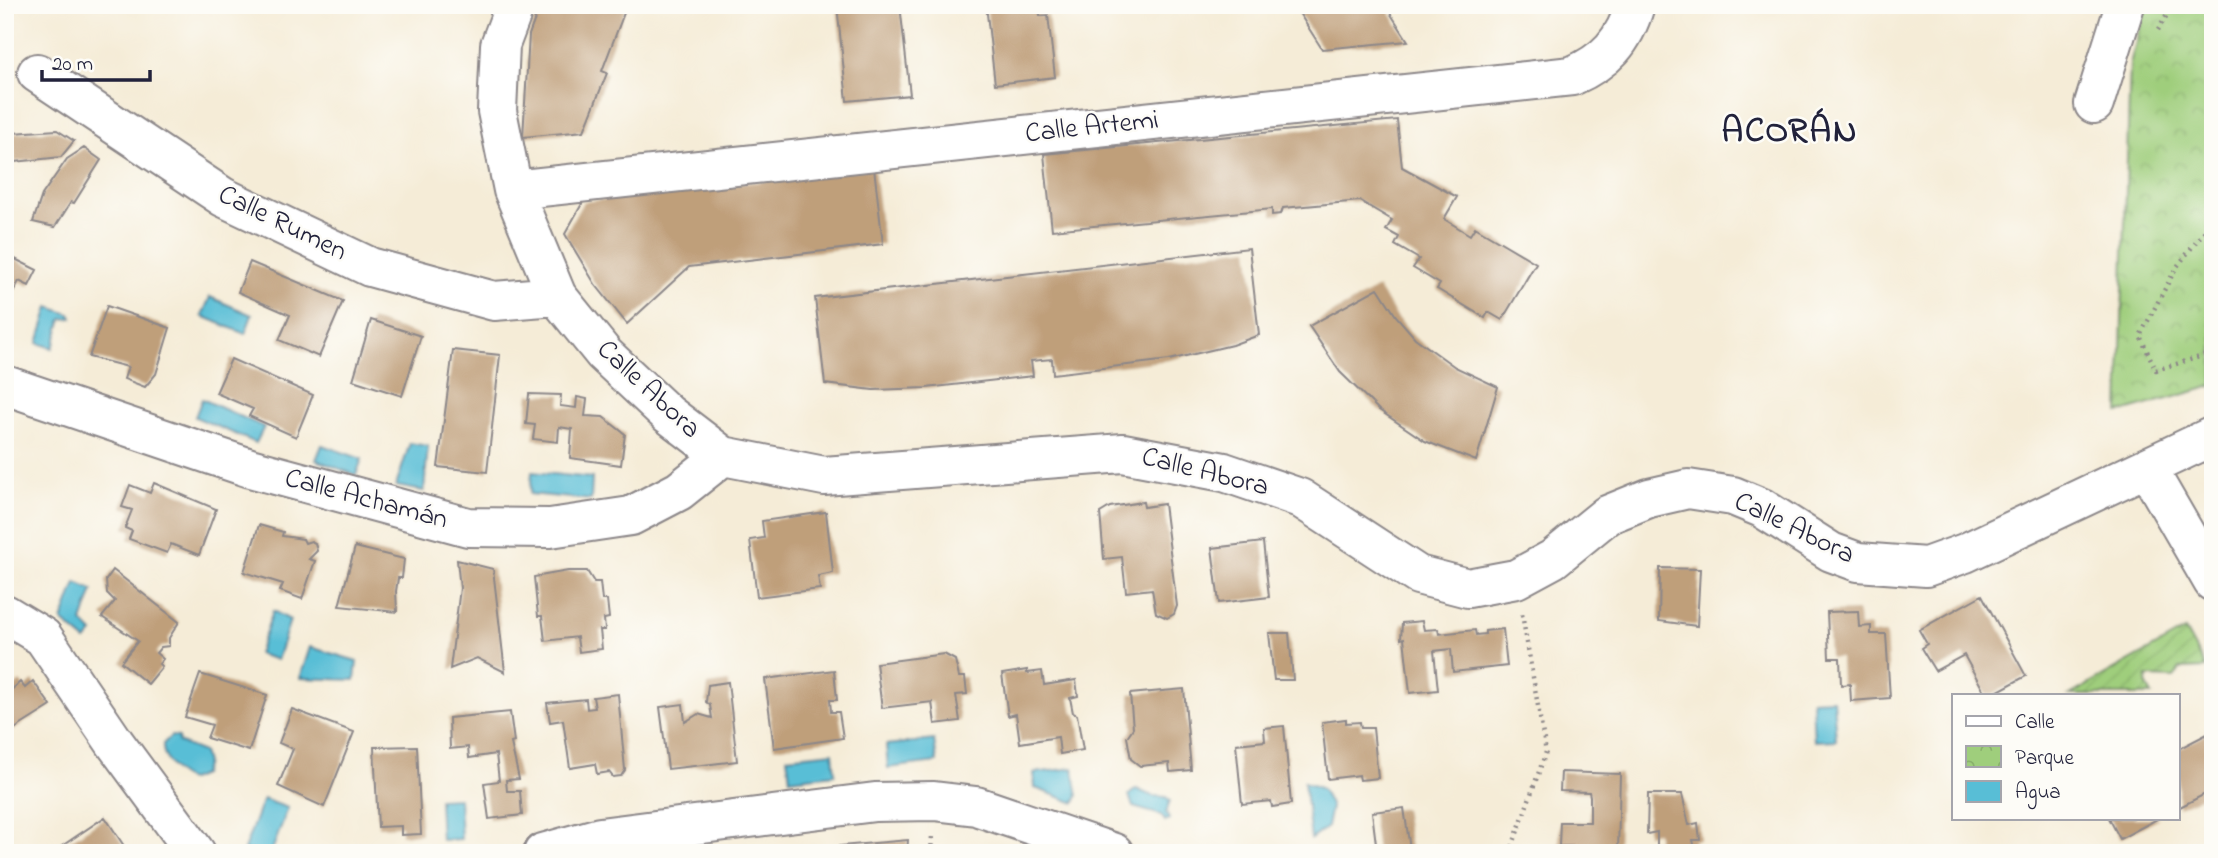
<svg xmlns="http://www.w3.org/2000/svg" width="2218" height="858" font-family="'Indie Flower',sans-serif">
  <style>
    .park { fill: url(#park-crowns); stroke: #60785c; stroke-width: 2 }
    .garden { fill: url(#garden-furrows); stroke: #60785c; stroke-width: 2 }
    .water { fill: #58bed6; stroke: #3d7088; stroke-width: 2 }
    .building { fill: #bf9f7a }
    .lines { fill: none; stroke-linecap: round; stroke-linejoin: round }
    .minor-casing { stroke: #8c8789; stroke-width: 42 }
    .path { stroke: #8c8789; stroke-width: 4.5; stroke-dasharray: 2 5; stroke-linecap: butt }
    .minor { stroke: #fff; stroke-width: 38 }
    .labels { text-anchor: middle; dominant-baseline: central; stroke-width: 5; stroke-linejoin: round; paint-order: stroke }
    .street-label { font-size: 28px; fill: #22223b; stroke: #fdfcf7 }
    .district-label { font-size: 35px; font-weight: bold; letter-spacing: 2px; fill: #22223b; stroke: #fdfcf7 }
  </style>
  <defs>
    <pattern id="park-crowns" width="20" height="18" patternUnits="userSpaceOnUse" patternTransform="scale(1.75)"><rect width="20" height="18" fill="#9fce7c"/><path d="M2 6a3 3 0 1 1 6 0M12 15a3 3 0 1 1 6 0" fill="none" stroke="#89b16c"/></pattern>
    <pattern id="garden-furrows" width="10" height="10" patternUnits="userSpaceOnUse" patternTransform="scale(1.75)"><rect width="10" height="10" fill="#9fce7c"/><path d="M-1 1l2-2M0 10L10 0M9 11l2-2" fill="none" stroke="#89b16c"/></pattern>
  </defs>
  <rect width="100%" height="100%" fill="#fdfcf7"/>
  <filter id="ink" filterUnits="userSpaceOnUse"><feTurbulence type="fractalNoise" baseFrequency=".0143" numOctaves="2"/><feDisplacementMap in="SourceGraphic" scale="14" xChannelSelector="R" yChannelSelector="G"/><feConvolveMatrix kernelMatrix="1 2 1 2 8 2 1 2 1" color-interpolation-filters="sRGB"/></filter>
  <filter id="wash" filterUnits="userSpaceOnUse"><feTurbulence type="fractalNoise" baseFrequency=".00686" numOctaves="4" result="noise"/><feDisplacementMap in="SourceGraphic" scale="28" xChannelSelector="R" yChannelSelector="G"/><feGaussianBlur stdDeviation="1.57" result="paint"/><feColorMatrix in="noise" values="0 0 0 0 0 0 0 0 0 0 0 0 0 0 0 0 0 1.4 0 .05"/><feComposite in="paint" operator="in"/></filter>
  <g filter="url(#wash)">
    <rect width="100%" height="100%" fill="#f5ecd7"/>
    <path class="park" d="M2146 5H2213V386L2119 413 2130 64Z"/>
    <path class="garden" d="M2185 630 2206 668 2180 669 2174 678 2147 677 2146 684 2152 695H2070Z"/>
    <path class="water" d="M210 297 252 315 245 334 202 316Z
      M49 307 70 314 72 318 62 319 53 348 38 343Z
      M202 399 264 427 256 443 195 417Z
      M410 443 428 446 424 491 396 486Z
      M322 445 362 459 356 475 316 460Z
      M532 472 592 478 591 500 530 494Z
      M76 583 93 590 82 622 93 633 86 641 62 621Z
      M273 611 290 620 277 660 258 654Z
      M310 647 357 661 355 680 300 678Z
      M1833 699 1836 740 1814 741 1812 700Z
      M171 736 179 737 178 742 203 752 206 763 202 775 190 780C176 777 162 757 163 744Z
      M934 740 937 762 888 768 886 745Z
      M833 752 835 774 790 779 787 757Z
      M1073 768 1078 796 1075 803 1035 788 1034 773Z
      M1304 782 1322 789 1331 807 1327 827 1311 839Z
      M1136 789 1152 796 1166 797 1170 801 1166 813 1169 819 1165 821 1161 815 1133 807 1129 795Z
      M459 798 461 839 441 840 439 799Z
      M263 799 288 808 271 853 244 850Z"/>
    <g id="blocks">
      <path class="building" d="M540 5H627L602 71 607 73 584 131 523 137 529 35Z
        M837 5H900L910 95 847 101Z
        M986 5H1039L1040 16 1048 15 1055 77 995 84Z
        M1294 5H1385L1408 41 1322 49Z
        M1397 120 1402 167 1457 197 1444 219 1470 235 1475 227 1536 263 1502 320 1488 312 1485 318 1437 289 1440 284 1413 268 1419 259 1395 245 1399 237 1386 230 1392 220 1360 201 1283 208 1281 214 1272 215V209L1052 230 1044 154Z
        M57 130 74 141 61 157 15 162 13 133Z
        M84 148 101 160 74 203 71 202 55 227 33 222 42 195 67 159Z
        M874 168 883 244 689 267 627 324 595 284 565 234 583 202Z
        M1249 248 1259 335 1232 345 1169 360 1053 374 1052 359 1031 361 1033 376 926 388 873 390 825 384 815 298Z
        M5 254 37 270 29 286 19 281 5 309Z
        M250 262 343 301 319 357 279 340 290 315 238 292Z
        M1378 288 1396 316 1415 338 1455 367 1498 387 1476 461 1425 441 1379 410 1340 372 1309 326Z
        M107 306 170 328 156 374 145 387 124 379 128 367 89 357Z
        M371 320 421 336 402 396 353 380Z
        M453 350 500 355 487 472 438 467Z
        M231 359 313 395 296 437 249 416 253 409 216 393Z
        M529 394 561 395 560 406 576 408 577 397 587 399 585 416 603 417 625 434 621 465 570 458 572 429 559 427 558 442 533 439 535 425 526 424Z
        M154 483 216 509 199 555 171 544 167 553 129 539 132 531 125 528 132 510 122 507 130 485 150 493Z
        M1143 502 1144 507 1164 504 1177 606 1174 614 1167 618 1156 613 1152 589 1126 592 1122 557 1104 559 1100 513 1110 507Z
        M826 512 833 573 818 576 820 589 757 597 750 540 764 538 762 521Z
        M259 525 283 532 282 536 303 539 305 543 311 541 315 543 317 551 309 559 315 561 302 599 280 591 283 584 244 572Z
        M1263 542 1269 597 1219 603 1212 548Z
        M355 547 404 559 402 578H398L396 591 397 612 339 606Z
        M457 560 493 569 505 672 477 658 450 669 460 588Z
        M1660 568 1700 569 1697 626 1659 621Z
        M113 570 179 622 169 638V646L161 647 156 653 163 659 159 664 162 667 148 684 121 662 138 641 102 617 115 601 107 593 106 580Z
        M568 571H587L594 582H600L602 600H607L609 618 604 619 605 630H600L602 649 579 652 577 637 545 641 542 616H538L534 577Z
        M1982 595 2026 676 1991 695H1986L1964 655 1935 671 1921 648 1927 644 1919 630Z
        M1858 611 1859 627 1871 626V634H1886L1890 698 1851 701 1850 684 1841 685 1840 658H1829L1827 612Z
        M1422 621 1424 630 1438 629 1439 634 1475 630 1476 635 1485 634V631L1503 629 1507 666 1453 672 1451 649 1434 651 1438 690 1410 693 1404 638 1401 639 1402 623Z
        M1269 633H1289L1293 680H1274Z
        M944 654 955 660 959 677H965L967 694 956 695 960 721 935 724 932 702 882 708 876 663Z
        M834 670 837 700H830L831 712H839L843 738 774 748 765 679Z
        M1027 670V673L1042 671 1044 685 1076 680 1078 696 1070 698 1073 713 1077 715 1083 750 1060 754 1058 737 1020 743 1016 714 1008 716 1002 674Z
        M200 674 267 695 249 751 207 738 212 725 185 717Z
        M33 681 51 706 5 735V690L8 693 20 682 25 688Z
        M728 682 737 761 668 769 660 707 683 704 685 722 698 714 712 718 710 705 706 702 708 685Z
        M1184 689 1191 770 1170 772 1169 763 1140 766 1131 759 1127 737 1133 728 1130 694Z
        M618 694 625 770 621 776 613 777 609 772 597 774 595 764 570 768 563 720 550 722 547 703 586 699 587 709 595 708 593 697Z
        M292 709 354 732 324 807 278 786 293 749 279 743Z
        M510 712 514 742 511 743 519 779 506 780 507 791H520L522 815 489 819 484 783 499 781 496 754 469 758 468 747 450 749 449 718Z
        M1346 719V723L1360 722 1361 728H1373L1378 778 1360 780 1359 775 1328 779 1322 722Z
        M1284 726 1291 804 1272 807 1271 801 1242 804 1236 744 1265 741 1264 728Z
        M2213 731V790L2178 808V749Z
        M417 746 421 834 401 835V826L378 827 374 747Z
        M1561 772 1620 774 1618 853H1590V847L1559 846 1560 822H1590V796L1589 792 1560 791Z
        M1648 794H1682L1689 825 1698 823 1700 840H1693L1696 853H1657V832L1647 834Z
        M1404 808 1410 849 1377 852 1372 812Z
        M105 817 128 852 134 849 141 853H63L59 848Z
        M2109 818H2159L2120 839Z
        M908 840 907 853H831L830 847Z"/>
    </g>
  </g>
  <g filter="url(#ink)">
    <use href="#blocks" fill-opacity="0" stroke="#8c8789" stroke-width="2"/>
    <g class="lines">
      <g class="minor-casing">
        <path id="minor" d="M515 5 500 45 497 111 513 190 557 296 604 354 668 414 723 456 824 476 1123 453 1224 472 1300 498 1418 575 1468 588 1516 579 1553 559 1607 515 1649 498 1688 489 1733 496 1762 508 1831 552 1858 562 1926 567 1965 553 2213 436
          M37 73 223 197 370 267 494 301 557 296
          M2094 104 2125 5
          M513 190 1572 76C1606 61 1624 42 1635 5
          M5 385 250 468 468 527 550 528 631 516 679 491 723 456
          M2147 468 2213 582
          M5 614 43 637 115 743 196 853
          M543 853 600 837 875 802 934 801 976 806 1114 853"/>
      </g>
      <path class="path" d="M2158 30 2173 5
        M2213 220 2176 268 2140 336 2156 370 2213 353
        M931 853 932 836
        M1510 853 1546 752 1522 614"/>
      <use href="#minor" class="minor"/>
    </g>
  </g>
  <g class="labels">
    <g class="street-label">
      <text transform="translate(1092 128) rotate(-6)">Calle Artemi</text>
      <text transform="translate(282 224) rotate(26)">Calle Rumen</text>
      <text transform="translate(648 390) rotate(43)">Calle Abora</text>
      <text transform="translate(1205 473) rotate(14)">Calle Abora</text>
      <text transform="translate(366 500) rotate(15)">Calle Achamán</text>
      <text transform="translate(1794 529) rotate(26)">Calle Abora</text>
    </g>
    <g class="district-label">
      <text x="1790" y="132">ACORÁN</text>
    </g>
  </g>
  <rect width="2218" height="858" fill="none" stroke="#fdfcf7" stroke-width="28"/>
  <rect x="1952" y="694" width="228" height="126" fill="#fdfcf7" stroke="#a5a5ac" stroke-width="2"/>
  <rect x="1966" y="716" width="35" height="10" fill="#ffffff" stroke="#a5a5ac" stroke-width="2"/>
  <text x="2015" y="728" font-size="21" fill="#22223b">Calle</text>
  <rect x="1966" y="746" width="35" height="21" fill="url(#park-crowns)" stroke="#a5a5ac" stroke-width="2"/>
  <text x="2015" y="764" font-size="21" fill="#22223b">Parque</text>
  <rect x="1966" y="781" width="35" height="21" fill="#58bed6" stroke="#a5a5ac" stroke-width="2"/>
  <text x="2015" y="798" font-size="21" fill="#22223b">Agua</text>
  <path d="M42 70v10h108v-10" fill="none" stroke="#22223b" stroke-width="3.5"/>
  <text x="52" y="70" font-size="21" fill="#22223b" stroke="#fdfcf7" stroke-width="5" paint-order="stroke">20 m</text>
</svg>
